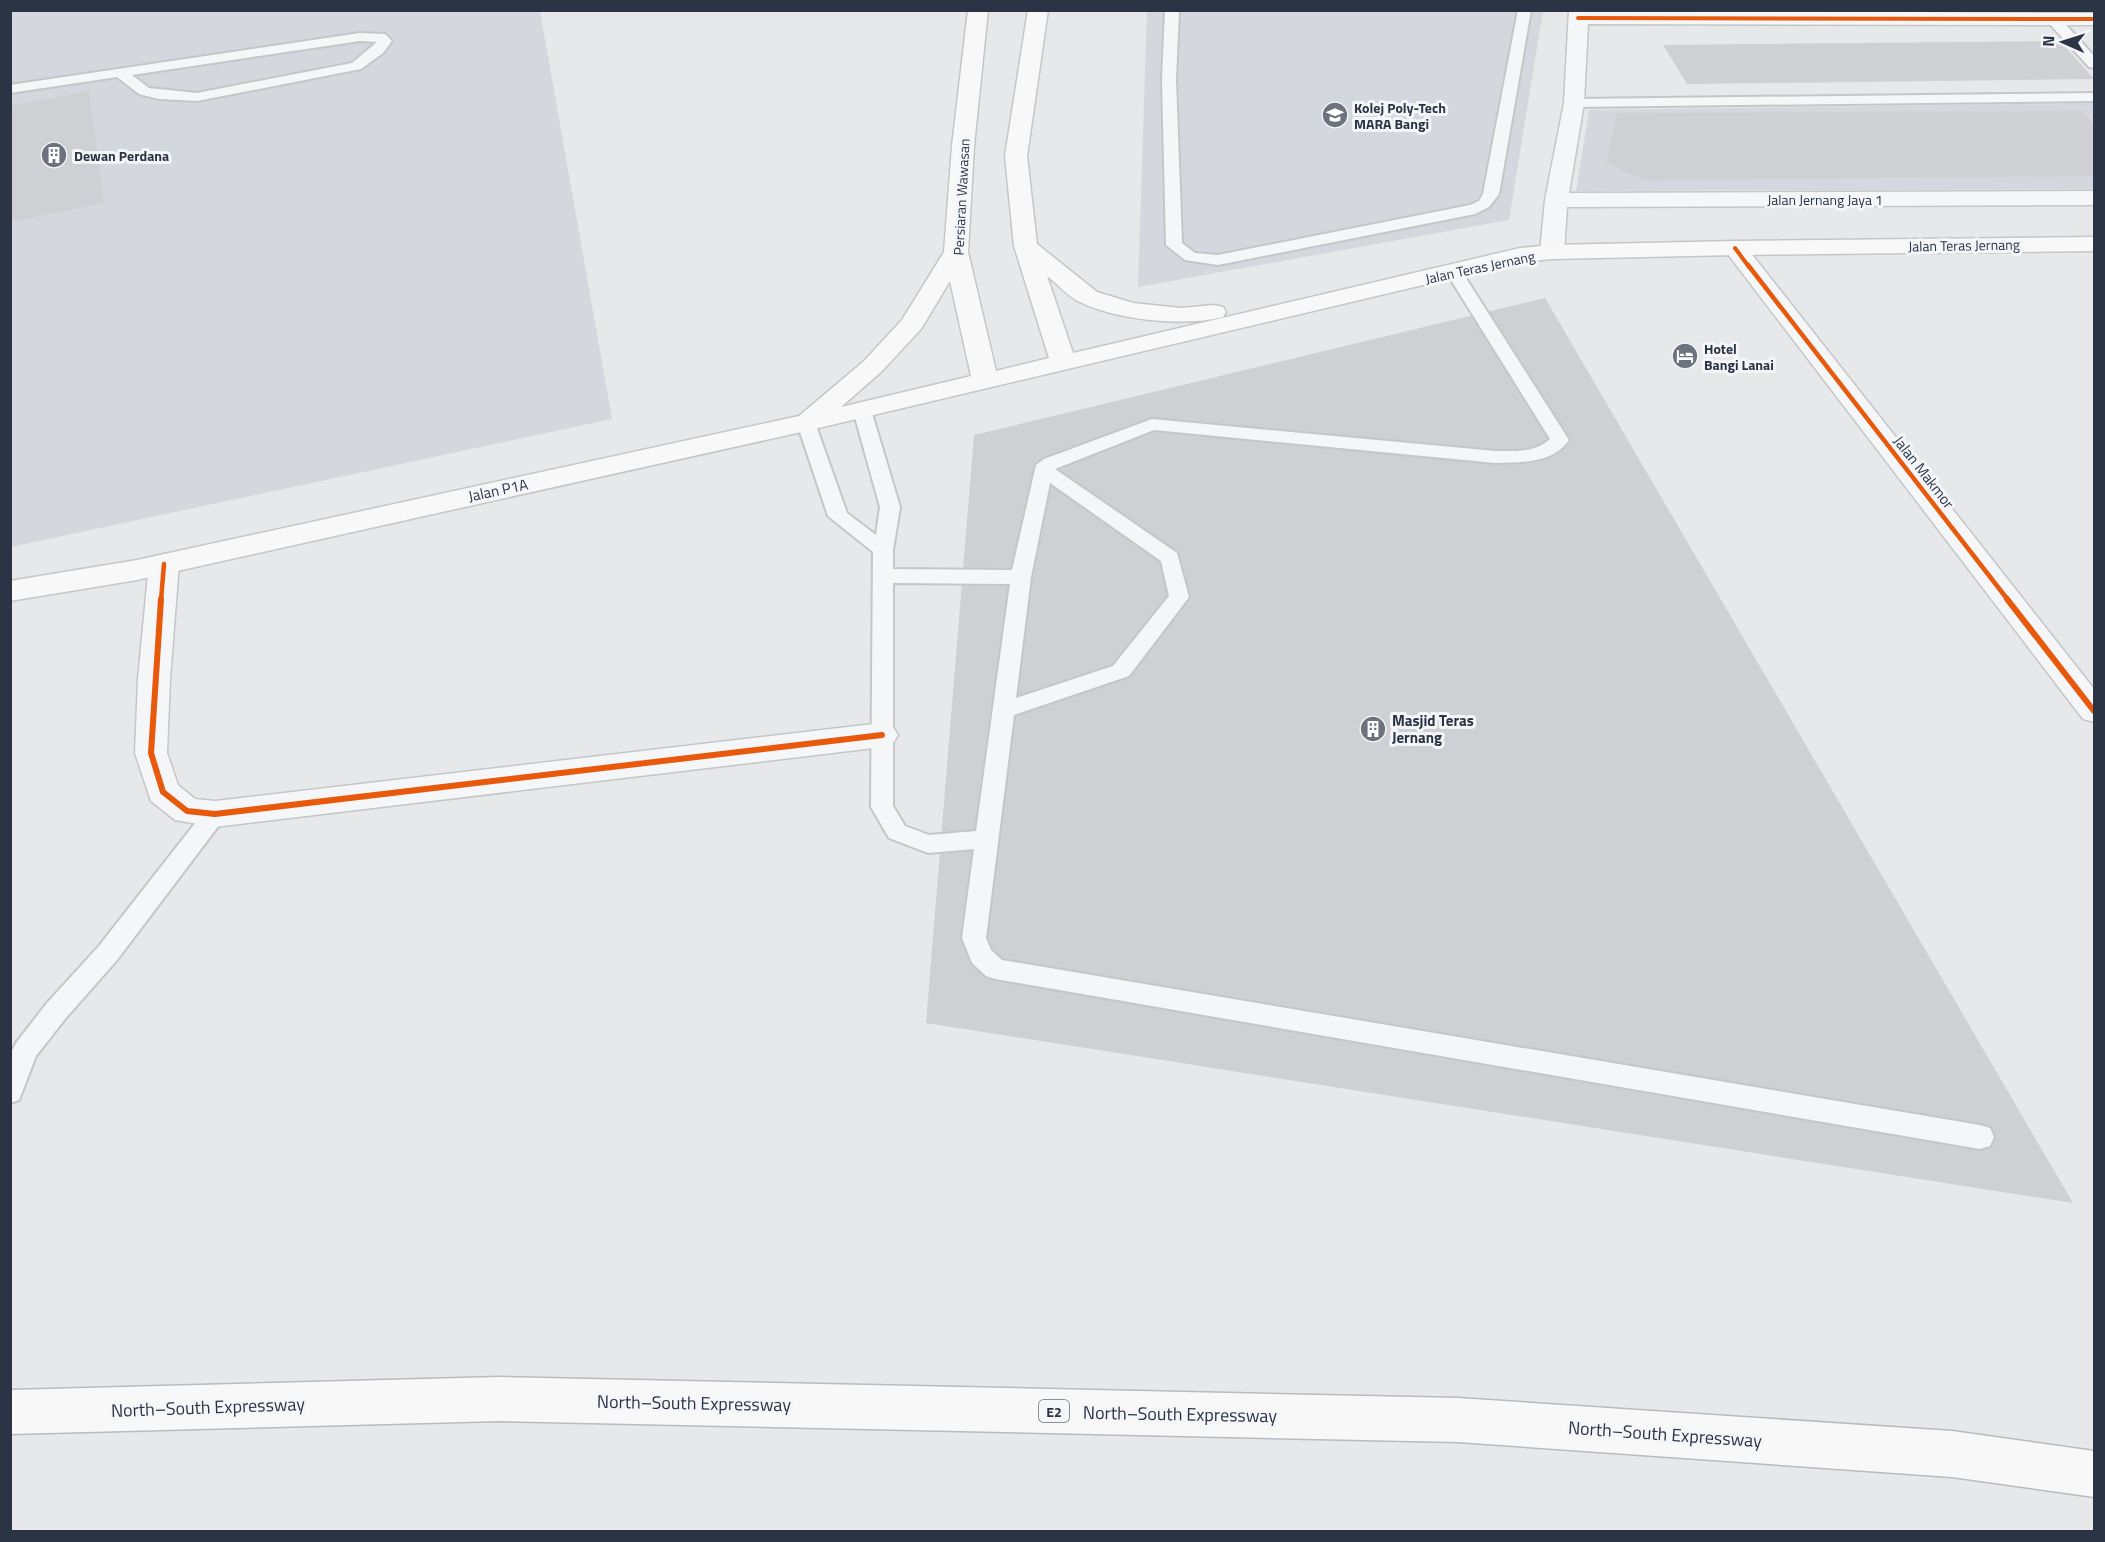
<svg xmlns="http://www.w3.org/2000/svg" width="2105" height="1542" font-family="'Titillium Web',sans-serif">
  <style>
    .built { fill: #d4d7dd }
    .building { fill: #ced0d3 }
    .lines { fill: none; stroke-linecap: round; stroke-linejoin: round }
    .lane-casing { stroke: #c4c6c8; stroke-width: 4 }
    .street-casing { stroke: #c4c6c8; stroke-width: 3 }
    .secondary-casing { stroke: #c4c6c8; stroke-width: 3 }
    .highway-casing { stroke: #b8bbbf; stroke-width: 3 }
    .lane { fill: #f5f6f7; fill-rule: evenodd }
    .street { fill: #f5f6f7; fill-rule: evenodd }
    .secondary { fill: #f8f8f8; fill-rule: evenodd }
    .highway { fill: #f8f8f8; fill-rule: evenodd }
    .cycleway-far2-casing { stroke: #f4f6f9; stroke-width: 6 }
    .cycleway-far1-casing { stroke: #f4f6f9; stroke-width: 8 }
    .cycleway-casing { stroke: #f4f6f9; stroke-width: 10 }
    .cycleway-far2 { stroke: #e8590c; stroke-width: 4 }
    .cycleway-far1 { stroke: #e8590c; stroke-width: 4.5 }
    .cycleway { stroke: #e8590c; stroke-width: 6 }
    .labels { text-anchor: middle; dominant-baseline: central; stroke-width: 6; stroke-linejoin: round; paint-order: stroke }
    .far-poi-label { font-size: 14px; font-weight: bold; fill: #2b3445; stroke: #f4f6f9; text-anchor: start }
    .far-street-label { font-size: 14px; fill: #2b3445; stroke: #f4f6f9 }
    .shield { fill: #f4f6f9; stroke: #676e7b; stroke-width: 1.5 }
    .shield-label { font-size: 14px; font-weight: bold; fill: #2b3445 }
    .street-label { font-size: 15px; fill: #2b3445; stroke: #f4f6f9 }
    .poi-label { font-size: 15px; font-weight: bold; fill: #2b3445; stroke: #f4f6f9; text-anchor: start }
    .near-street-label { font-size: 18px; fill: #2b3445; stroke: #f4f6f9 }
  </style>
  <rect width="100%" height="100%" fill="#e6e8ea"/>
  <path class="built" d="M10 11H540L612 419 11 547Z
    M1147 11H1543L1509 220 1138 287Z
    M2094 103V189L1576 191 1589 110Z"/>
  <path class="building" d="M2060 41 2094 79 1687 84 1663 45Z
    M89 91 104 203 10 222V106Z
    M2082 111 2094 124V176L1644 180 1606 163 1617 113Z
    M1545 298 2073 1203 926 1023 974 435Z"/>
  <g class="lines">
    <g class="lane-casing">
      <path id="lane" d="M1165 10H1179L1176 80 1182 243 1195 253 1218 255 1470 205 1479 201 1483 194 1518 10H1531L1499 194 1489 207 1475 214 1218 265 1185 260 1166 245 1162 80Z
        M2053 15 2058 16 2094 56V68L2089 67 2048 22 2046 19Z
        M360 33 385 34 392 41 383 53 361 69 197 101 159 99 139 94 117 77 10 93V85ZM360 41 377 42 352 63 197 93 149 88 132 75Z
        M2094 93V101L1574 107 1567 103 1574 99Z
        M1454 267 1462 272 1569 440C1553 464 1521 462 1495 463L1154 430 1055 469 1177 553 1189 597 1129 676 1014 715 986 938 991 950 1002 960 1980 1125 1990 1128 1994 1137 1990 1146 1980 1149 995 979 986 976 972 963 962 938 974 849 928 853 889 838 871 807 873 552 828 516 797 423 800 419H812L815 423 847 513 876 535 880 507 853 410 856 406H868L871 410 900 507 893 550V569L1012 570 1036 465 1044 459 1152 419 1495 451C1514 451 1535 453 1550 439L1446 272ZM1050 483 1161 561 1169 596 1113 666 1016 698 1031 577ZM893 583 1010 584 976 831 929 835 905 826 893 806Z
        M215 805 223 808 227 814 223 820 117 960 65 1019 36 1056 19 1100 10 1103V1055L16 1043 47 1003 99 946 207 808Z"/>
    </g>
    <g class="street-casing">
      <path id="street" d="M1569 10 2094 13V25L1588 24 1584 103 1569 193 2094 191V205L1567 207 1564 252 1560 257 1552 259 1544 257 1540 252 1545 200 1564 103Z
        M1735 241 1743 243 2094 689V722L2083 719 1727 253 1723 248 1727 243Z
        M164 554 174 557 179 564 170 679 167 753 178 785 195 799 215 801 882 723 893 727 898 735 893 743 882 747 215 827 175 820 151 801 135 753 138 679 149 564 154 557Z"/>
    </g>
    <g class="secondary-casing">
      <path id="secondary" d="M968 10H988L974 146 968 252 996 371 1049 358 1014 246 1005 156 1028 10H1048L1027 156 1037 244 1097 292 1133 303 1181 308 1214 305 1223 307 1226 312 1223 317C1184 327 1116 320 1080 302 1068 297 1058 284 1047 276L1073 353 1520 248 1552 245 1735 241 2094 237V251L1735 255 1552 259 1520 262 806 431 137 580 10 601V581L137 560 799 416 863 362 902 320 944 252 952 146ZM950 281 971 376 841 407 881 372 921 329Z"/>
    </g>
    <g class="highway-casing">
      <path id="highway" d="M499 1377 1458 1398 1952 1431 2094 1451V1497L1952 1477 1458 1442 499 1421 10 1434V1390Z"/>
    </g>
    <use href="#lane" class="lane"/>
    <use href="#street" class="street"/>
    <use href="#secondary" class="secondary"/>
    <use href="#highway" class="highway"/>
    <g class="cycleway-far2-casing">
      <path id="cycleway-far2" d="M1578 18 2094 19
        M1735 248 1749 267"/>
    </g>
    <g class="cycleway-far1-casing">
      <path id="cycleway-far1" d="M1748 265 2008 600
        M161 600 164 564"/>
    </g>
    <g class="cycleway-casing">
      <path id="cycleway" d="M161 599 151 753 163 792 187 811 215 814 882 735
        M2007 599 2094 711"/>
    </g>
    <use href="#cycleway-far2" class="cycleway-far2"/>
    <use href="#cycleway-far1" class="cycleway-far1"/>
    <use href="#cycleway" class="cycleway"/>
  </g>
  <defs>
    <g id="university-disc" transform="scale(1.35)"><circle r="9.5" fill="#6c737f" stroke="#f4f6f9"/><path d="M0-5L7-2L0 1L-7-2ZM-4 1L0 2.5L4 1V4Q0 6-4 4Z" fill="#fff"/></g>
    <g id="building-disc" transform="scale(1.35)"><circle r="9.5" fill="#6c737f" stroke="#f4f6f9"/><path d="M-4-6H4V6H1V3H-1V6H-4ZM-2.5-4.3h1.7v1.8h-1.7ZM.8-4.3h1.7v1.8H.8ZM-2.5-1h1.7V.8h-1.7ZM.8-1h1.7V.8H.8Z" fill="#fff"/></g>
    <g id="hotel-disc" transform="scale(1.35)"><circle r="9.5" fill="#6c737f" stroke="#f4f6f9"/><path d="M-6-4.5h1.5V1H6V5H4.5V3h-9V5H-6ZM-4 0a1.8 1.8 0 1 1 3.6 0ZM.5 0V-2.5h3Q6-2.5 6 0Z" fill="#fff"/></g>
  </defs>
  <g fill-rule="evenodd">
    <use href="#university-disc" x="1335" y="115"/>
    <use href="#building-disc" x="54" y="155"/>
    <use href="#hotel-disc" x="1685" y="356"/>
    <use href="#building-disc" x="1373" y="729"/>
  </g>
  <g class="labels">
    <g class="far-poi-label">
      <text x="1354" y="107">Kolej Poly-Tech<tspan x="1354" dy="16">MARA Bangi</tspan></text>
      <text x="74" y="155">Dewan Perdana</text>
      <text x="1704" y="348">Hotel<tspan x="1704" dy="16">Bangi Lanai</tspan></text>
    </g>
    <g class="far-street-label">
      <text transform="translate(961 197) rotate(-87)">Persiaran Wawasan</text>
      <text x="1825" y="199">Jalan Jernang Jaya 1</text>
      <text transform="translate(1964 245) rotate(-1)">Jalan Teras Jernang</text>
      <text transform="translate(1480 267) rotate(-12)">Jalan Teras Jernang</text>
    </g>
    <rect class="shield" x="1039" y="1400" width="30" height="22" rx="4.5"/>
    <g class="shield-label">
      <text x="1054" y="1411">E2</text>
    </g>
    <g class="street-label">
      <text transform="translate(1924 472) rotate(52)">Jalan Makmor</text>
      <text transform="translate(498 490) rotate(-12)">Jalan P1A</text>
    </g>
    <g class="poi-label">
      <text x="1392" y="720">Masjid Teras<tspan x="1392" dy="17">Jernang</tspan></text>
    </g>
    <g class="near-street-label">
      <text transform="translate(694 1403) rotate(1)">North–South Expressway</text>
      <text transform="translate(208 1407) rotate(-2)">North–South Expressway</text>
      <text transform="translate(1180 1414) rotate(1)">North–South Expressway</text>
      <text transform="translate(1665 1434) rotate(4)">North–South Expressway</text>
    </g>
  </g>
  <rect width="2105" height="1542" fill="none" stroke="#2b3445" stroke-width="24"/>
  <g transform="translate(2063 42) rotate(273)" stroke="#f4f6f9" stroke-width="4.5" paint-order="stroke">
  <path d="M0-4.5L10 22L0 15L-10 22Z" fill="#2b3445"/>
  <text y="-9" font-size="16" font-weight="bold" text-anchor="middle" fill="#2b3445">N</text>
  </g>
</svg>
